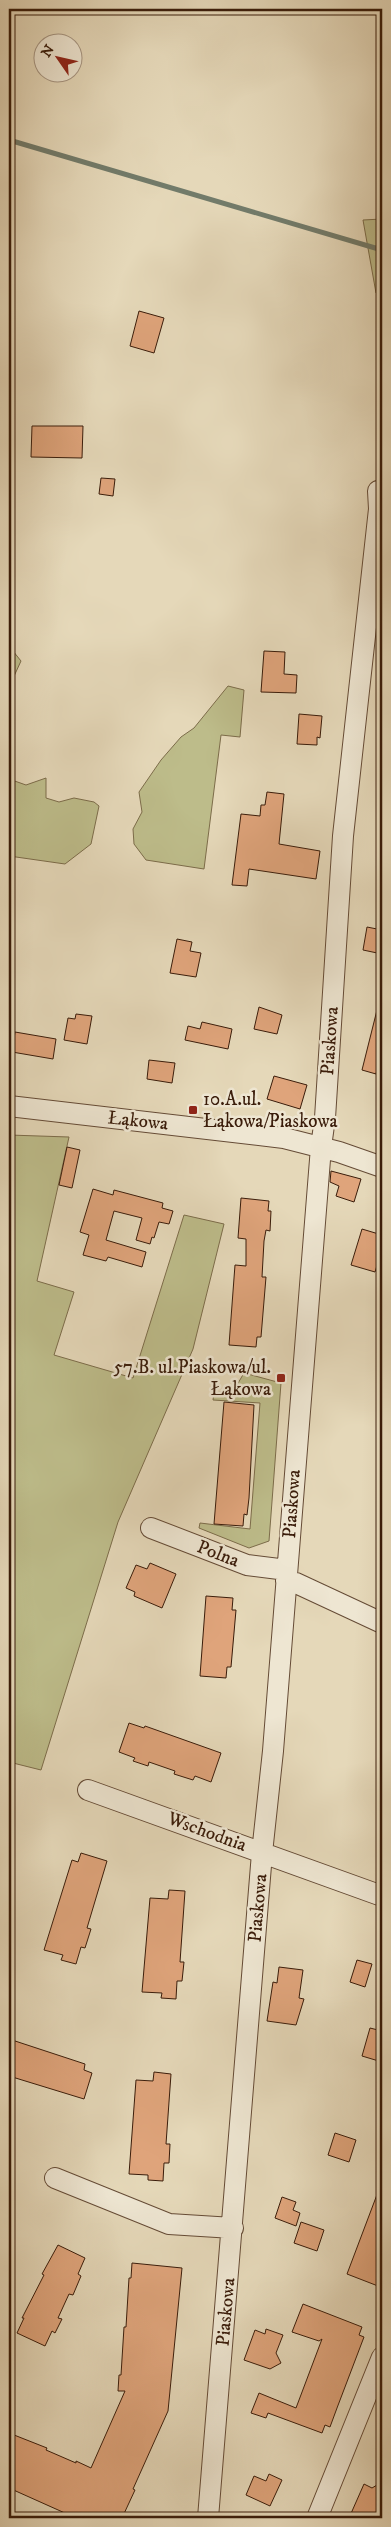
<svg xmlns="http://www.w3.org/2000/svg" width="391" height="2527" font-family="'IM FELL DW Pica',serif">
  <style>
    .green { fill: #bdbc8a; stroke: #7c6c4a }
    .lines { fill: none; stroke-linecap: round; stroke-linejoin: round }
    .stream { stroke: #727b6a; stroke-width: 5 }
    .building { fill: #dfa47b; stroke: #3a1c0a }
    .minor-casing { stroke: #654b36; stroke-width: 22 }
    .minor { stroke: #eee6d2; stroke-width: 20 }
    .poi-dot { fill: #8f2418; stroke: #eee6d2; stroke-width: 2 }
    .labels { text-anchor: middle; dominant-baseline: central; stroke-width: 5; stroke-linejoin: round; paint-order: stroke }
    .street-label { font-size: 19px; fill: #3a1c0a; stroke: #eee6d2 }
    .poi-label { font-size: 19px; fill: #3a1c0a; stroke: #eee6d2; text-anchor: start }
  </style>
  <rect width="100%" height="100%" fill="#e5d8b9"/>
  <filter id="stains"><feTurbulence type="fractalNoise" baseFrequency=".004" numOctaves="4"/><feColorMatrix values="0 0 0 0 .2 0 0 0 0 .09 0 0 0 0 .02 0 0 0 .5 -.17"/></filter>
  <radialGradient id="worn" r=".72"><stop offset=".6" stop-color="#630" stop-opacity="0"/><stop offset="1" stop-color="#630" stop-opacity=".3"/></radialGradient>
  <path class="green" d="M382 219V295L376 293 363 220Z
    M9 646 21 661 9 687Z
    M228 686 244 690 240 737 221 735 204 869 146 860 134 844 133 829 142 812 139 792 161 760 181 737 194 728Z
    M46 778V798L59 802 74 798 94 802 99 806 91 844 65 864 9 856V779L26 785Z
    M9 1135 69 1137 37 1281 74 1292 54 1355 133 1378 184 1215 224 1224 193 1349 118 1522 41 1770 9 1762Z
    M244 1373 281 1383 269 1541 249 1548 199 1528 200 1523 250 1529 260 1403 213 1400 214 1393 234 1390Z"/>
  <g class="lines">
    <path class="stream" d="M9 140 382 250"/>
  </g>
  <path class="building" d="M139 311 164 318 154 353 130 346Z
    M32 426H83L82 458 31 457Z
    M101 478 115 479 113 496 99 494Z
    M264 651 285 652 284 674 297 675 296 693 261 692Z
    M299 714 322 716 320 738 317 737V745L297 744Z
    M267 792 284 794 279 844 320 851 316 879 249 869 247 886 232 885 241 814 260 816 261 805H265Z
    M367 927 382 930V954L363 950Z
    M177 939 192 942 190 951 201 953 196 977 170 973Z
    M259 1007 282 1015 277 1034 254 1029Z
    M377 1010H382V1048L376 1074 362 1070Z
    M76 1014 92 1016 87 1044 64 1040 68 1018 75 1019Z
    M202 1022 232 1029 228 1049 185 1040 188 1026 200 1029Z
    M15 1032 56 1039 53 1059 12 1052Z
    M149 1060 175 1063 172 1083 147 1079Z
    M274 1076 307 1085 300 1109 267 1099Z
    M67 1147 80 1150 72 1188 59 1185Z
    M331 1171 361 1179 354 1202 336 1196 339 1186 330 1182Z
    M93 1189 113 1195 114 1190 163 1203 162 1208 173 1211 169 1224 159 1222 154 1238 152 1237 150 1244 136 1240 142 1218 114 1211 106 1240 146 1252 142 1267 108 1257 106 1261 83 1255 89 1235 80 1232Z
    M241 1198 269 1201 268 1211H271L270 1231 266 1230 264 1241 262 1277H266L261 1337H257L256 1347 229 1345 235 1265 246 1266V1239L238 1238Z
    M362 1229 382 1235V1249L375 1272 351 1265Z
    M224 1402 254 1405 249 1498 247 1515 244 1514 243 1526 214 1524Z
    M150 1563 176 1574 162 1608 134 1596 135 1592 126 1588 136 1565 147 1569Z
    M206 1596 233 1598 232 1610H236L231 1667H227L226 1678 200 1676Z
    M129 1723 144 1728 145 1726 221 1753 211 1782 195 1776 193 1780 174 1774 175 1771 149 1762 148 1766 133 1761 135 1758 119 1752Z
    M81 1853 107 1861 87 1928 91 1929 85 1948 81 1947 76 1964 61 1960 63 1955 44 1950 72 1860 78 1862Z
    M169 1890 185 1891 180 1962H184L182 1981H177L176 1999 161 1998 162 1993 142 1992 150 1898 168 1899Z
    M357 1960 372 1964 365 1987 350 1982Z
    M279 1967 303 1970 299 1998 304 1999 296 2025 267 2021 273 1982 277 1983Z
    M370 2028 382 2031V2062L362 2056Z
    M9 2039 85 2064 84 2070 92 2073 84 2099 9 2076Z
    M154 2072 171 2074 166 2144H170L169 2163H164L163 2181 148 2180V2175L129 2174 136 2080 153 2081Z
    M335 2133 356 2140 349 2162 328 2155Z
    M381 2184 382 2275 378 2286 347 2274Z
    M282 2197 296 2202 293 2210 300 2213 296 2226 275 2218Z
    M301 2222 324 2230 317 2251 294 2243Z
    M58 2245 85 2258 78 2274 81 2276 73 2295 69 2294 58 2318 62 2319 55 2333 52 2331 45 2346 17 2333 24 2318H22L44 2275 42 2274Z
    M132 2263 182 2268 168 2411 133 2489 135 2490 122 2518H76L9 2488V2433L47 2448 46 2450 76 2463V2461L91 2468 125 2391H118L119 2375H121L124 2327H126L129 2278H131Z
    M303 2304 362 2327 359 2335 364 2337 337 2408 330 2427 325 2425 322 2433 268 2413 266 2418 251 2413 259 2393 296 2408 322 2339 319 2341 292 2332Z
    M266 2329 283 2335 276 2353 281 2363 270 2369 244 2360 255 2330 265 2334Z
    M269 2474 282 2480 270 2506 246 2495 254 2476 266 2481Z
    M364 2484 372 2488 377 2485 382 2492V2508L378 2518H349Z"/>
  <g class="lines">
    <g class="minor-casing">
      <path id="minor" d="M9 1106 284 1138 339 1152 382 1167
        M151 1528 247 1565 287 1570
        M286 1581 296 1583 382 1623
        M88 1790 382 1896
        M55 2178 169 2224 233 2228
        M208 2518 262 1853 273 1751 321 1147 325 1118 343 836 379 509 378 491
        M317 2518 382 2357"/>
    </g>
    <use href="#minor" class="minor"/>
  </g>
  <g class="poi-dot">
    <rect x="188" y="1105" width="10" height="10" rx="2.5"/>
    <rect x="276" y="1373" width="10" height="10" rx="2.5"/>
  </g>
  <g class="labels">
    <g class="street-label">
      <text transform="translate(330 1041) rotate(-86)">Piaskowa</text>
      <text transform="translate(138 1121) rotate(6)">Łąkowa</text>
      <text transform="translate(292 1504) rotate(-86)">Piaskowa</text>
      <text transform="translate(218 1554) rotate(21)">Polna</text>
      <text transform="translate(207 1832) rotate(20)">Wschodnia</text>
      <text transform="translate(258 1908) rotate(-85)">Piaskowa</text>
      <text transform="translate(226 2312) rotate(-85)">Piaskowa</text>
    </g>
    <g class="poi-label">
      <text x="203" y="1099">10.A.ul.<tspan x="203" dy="22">Łąkowa/Piaskowa</tspan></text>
      <text x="271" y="1367" text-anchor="end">57.B. ul.Piaskowa/ul.<tspan x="271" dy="22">Łąkowa</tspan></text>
    </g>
  </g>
  <rect width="391" height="2527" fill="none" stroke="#e5d8b9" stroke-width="30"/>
  <rect x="10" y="10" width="371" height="2507" fill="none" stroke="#3a1c0a" stroke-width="2.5"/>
  <rect x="15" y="15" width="361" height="2497" fill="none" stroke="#3a1c0a"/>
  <g transform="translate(58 58) rotate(304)"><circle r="24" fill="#eee6d2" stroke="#a69582"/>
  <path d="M0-4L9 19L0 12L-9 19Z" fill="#8f2418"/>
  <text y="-8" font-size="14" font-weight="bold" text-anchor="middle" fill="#3a1c0a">N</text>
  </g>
  <rect width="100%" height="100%" filter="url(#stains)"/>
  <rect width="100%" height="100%" fill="url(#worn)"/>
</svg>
